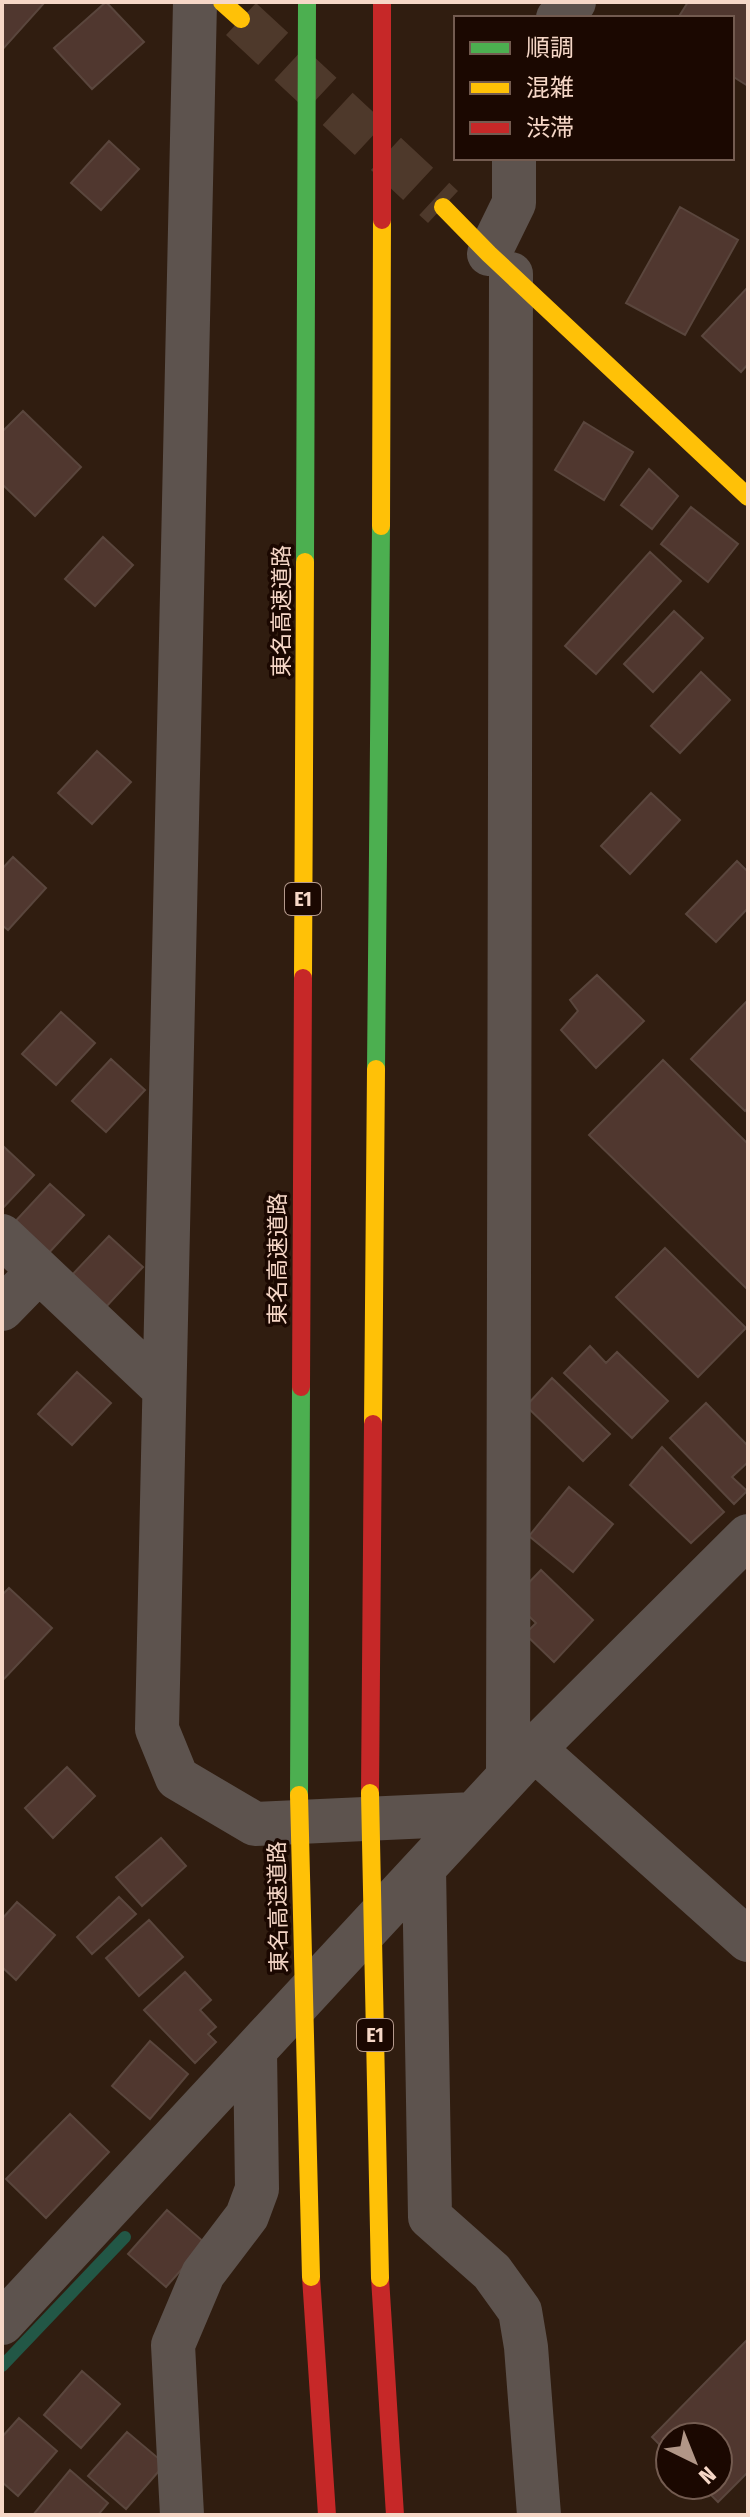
<svg xmlns="http://www.w3.org/2000/svg" width="750" height="2517" font-family="'Fira Sans Condensed','Noto Sans JP',sans-serif">
  <style>
    .lines { fill: none; stroke-linecap: round; stroke-linejoin: round }
    .stream { stroke: #225746; stroke-width: 12 }
    .building { fill: #50372f; stroke: #5a463d; stroke-width: 2 }
    .secondary-tunnel { stroke: #4e392b; stroke-width: 44; stroke-dasharray: 44 22; stroke-linecap: butt }
    .street { stroke: #5d534e; stroke-width: 44 }
    .fast { stroke: #4caf50; stroke-width: 18 }
    .slow { stroke: #ffc107; stroke-width: 18 }
    .jam { stroke: #c62828; stroke-width: 18 }
    .slow-bridge { stroke: #ffc107; stroke-width: 18 }
    .labels { text-anchor: middle; dominant-baseline: central; stroke-width: 7; stroke-linejoin: round; paint-order: stroke }
    .shield { fill: #1b0801; stroke: #b4998c; stroke-width: 2 }
    .shield-label { font-size: 20px; font-weight: bold; fill: #f6d7c7 }
    .street-label { font-size: 22px; fill: #f6d7c7; stroke: #1b0801 }
  </style>
  <rect width="100%" height="100%" fill="#301d10"/>
  <g class="lines">
    <path class="stream" d="M2 2366 125 2237"/>
  </g>
  <path class="building" d="M2 2H45L2 50Z
    M106 2 144 42 92 89 54 48Z
    M688 2H748V86L732 76V18H678Z
    M109 141 139 169 101 210 71 183Z
    M680 207 738 240 685 335 626 303Z
    M748 287V364L741 372 702 336Z
    M23 411 81 467 35 516 2 484V432Z
    M584 422 633 452 604 500 555 470Z
    M649 469 678 496 652 529 621 505Z
    M691 507 738 544 708 582 661 544Z
    M103 537 133 565 95 606 65 579Z
    M650 552 681 581 596 674 565 646Z
    M674 611 703 638 653 692 624 664Z
    M701 672 730 700 680 753 651 726Z
    M97 751 131 782 92 824 58 793Z
    M651 793 680 820 630 874 601 846Z
    M13 857 46 888 8 930 2 925V869Z
    M737 861 748 872V908L716 942 686 914Z
    M597 975 644 1021 596 1068 561 1030 578 1011 570 1000Z
    M748 1000V1107L745 1111 691 1059Z
    M61 1012 95 1043 56 1085 22 1054Z
    M111 1059 145 1090 106 1132 72 1101Z
    M663 1060 748 1144V1290L589 1135Z
    M2 1145 34 1175 2 1209Z
    M50 1184 84 1215 45 1257 11 1226Z
    M109 1236 143 1267 104 1309 70 1277Z
    M665 1248 746 1328 698 1377 616 1297Z
    M590 1346 606 1363 617 1352 668 1401 632 1438 564 1373Z
    M77 1372 111 1403 72 1445 38 1414Z
    M552 1378 610 1434 583 1461 526 1406Z
    M706 1403 748 1446V1462L732 1477 747 1491 734 1504 670 1438Z
    M662 1447 724 1512 691 1543 630 1485Z
    M569 1487 613 1524 573 1572 529 1536Z
    M541 1570 593 1620 554 1662 525 1634 536 1623 512 1600Z
    M9 1588 52 1628 2 1681V1595Z
    M67 1767 95 1796 53 1838 25 1808Z
    M161 1838 186 1866 142 1906 116 1877Z
    M119 1897 136 1914 92 1954 77 1937Z
    M17 1902 55 1935 16 1980 2 1967V1919Z
    M149 1920 183 1957 139 1996 106 1958Z
    M185 1972 211 2000 200 2010 216 2027 208 2034 216 2042 195 2063 144 2010Z
    M150 2041 188 2074 150 2119 112 2086Z
    M70 2114 109 2152 46 2218 6 2179Z
    M167 2210 205 2243 166 2287 128 2254Z
    M748 2339V2472L718 2502 701 2485H718V2437H670V2455L652 2437Z
    M82 2371 120 2404 81 2448 44 2415Z
    M19 2418 57 2451 18 2496 2 2482V2437Z
    M127 2432 165 2464 126 2509 88 2476Z
    M70 2470 108 2503 98 2515H33Z"/>
  <g class="lines">
    <path class="secondary-tunnel" d="M241 19 443 207"/>
    <path class="street" d="M195 2 157 1729 177 1778 255 1824 474 1814
      M558 18 574 2
      M489 254 514 203V158
      M2 1236 164 1389
      M2 1309 39 1271
      M534 1749 748 1940
      M508 1777 511 274
      M424 1868 430 2217 492 2272 520 2311 526 2347 539 2515
      M2 2323 534 1749 748 1536
      M182 2515 173 2345 203 2274 247 2216 257 2189 255 2051"/>
    <path class="fast" d="M305 562 307 2
      M376 1069 381 526
      M299 1795 301 1387"/>
    <path class="slow" d="M222 2 241 19
      M443 207 489 254 748 497
      M381 526 382 220
      M303 978 305 562
      M373 1424 376 1069"/>
    <path class="jam" d="M382 220V2
      M301 1387 303 978
      M370 1793 373 1424
      M311 2277 327 2515
      M380 2278 395 2515"/>
    <path class="slow-bridge" d="M370 1793 380 2278
      M299 1795 311 2277"/>
  </g>
  <g class="labels">
    <g class="shield">
      <rect x="285" y="883" width="36" height="32" rx="6"/>
      <rect x="357" y="2019" width="36" height="32" rx="6"/>
    </g>
    <g class="shield-label">
      <text x="303" y="899">E1</text>
      <text x="375" y="2035">E1</text>
    </g>
    <g class="street-label">
      <text transform="translate(281 611) rotate(-90)">東名高速道路</text>
      <text transform="translate(277 1259) rotate(-90)">東名高速道路</text>
      <text transform="translate(278 1907) rotate(-91)">東名高速道路</text>
    </g>
  </g>
  <rect width="750" height="2517" fill="none" stroke="#f6d7c7" stroke-width="8"/>
  <rect x="454" y="16" width="280" height="144" fill="#1b0801" stroke="#735b50" stroke-width="2"/>
  <rect x="470" y="42" width="40" height="12" fill="#4caf50" stroke="#735b50" stroke-width="2"/>
  <text x="526" y="56" font-size="24" fill="#f6d7c7">順調</text>
  <rect x="470" y="82" width="40" height="12" fill="#ffc107" stroke="#735b50" stroke-width="2"/>
  <text x="526" y="96" font-size="24" fill="#f6d7c7">混雑</text>
  <rect x="470" y="122" width="40" height="12" fill="#c62828" stroke="#735b50" stroke-width="2"/>
  <text x="526" y="136" font-size="24" fill="#f6d7c7">渋滞</text>
  <g transform="translate(694 2461) rotate(137)"><circle r="38" fill="#1b0801" stroke="#735b50" stroke-width="2"/>
  <path d="M0-6L14 30L0 20L-14 30Z" fill="#b19687"/>
  <text y="-12" font-size="22" font-weight="bold" text-anchor="middle" fill="#f6d7c7">N</text>
  </g>
</svg>
